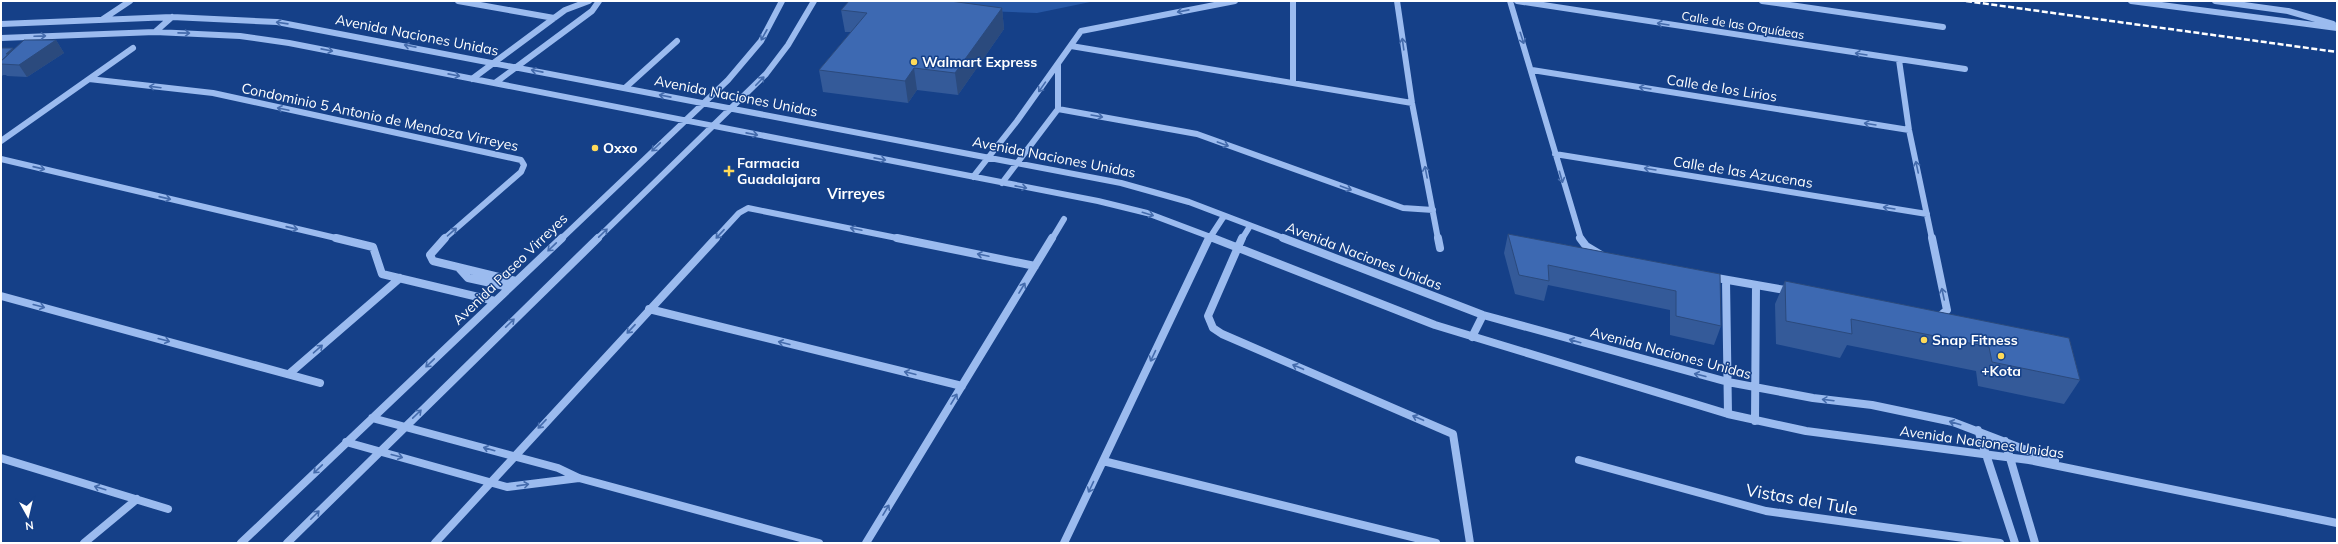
<svg xmlns="http://www.w3.org/2000/svg" width="2338" height="544" font-family="Mulish,sans-serif">
  <style>
    .green { fill: #2758a6 }
    .lines { fill: none; stroke-linecap: round; stroke-linejoin: round }
    .minor-far1 { stroke: #9bbbef; stroke-width: 6 }
    .minor { stroke: #9bbbef; stroke-width: 8 }
    .rail { stroke: #fff; stroke-width: 2.5; stroke-dasharray: 6 2.5; stroke-linecap: butt }
    .wall { fill: #345a99 }
    .shaded-wall { fill: #2b4a7d }
    .building { fill: #3d69b2; stroke: #2b4a7d }
    .oneway { stroke: #446bac }
    .poi-dot { fill: #ffda59; stroke: #154088; stroke-width: 1.5 }
    .labels { text-anchor: middle; dominant-baseline: central; stroke-width: 3; stroke-linejoin: round; paint-order: stroke }
    .far-street-label { font-size: 12px; fill: #fff; stroke: #154088 }
    .street-label { font-size: 14px; fill: #fff; stroke: #154088 }
    .poi-label { font-size: 14px; font-weight: bold; fill: #fff; stroke: #154088; text-anchor: start }
    .neighbourhood-label { font-size: 15px; font-weight: bold; fill: #fff; stroke: #154088 }
    .near-street-label { font-size: 17px; fill: #fff; stroke: #154088 }
  </style>
  <rect width="100%" height="100%" fill="#154088"/>
  <path class="green" d="M915 1H1095L1037 13 986 11Z"/>
  <g class="lines">
    <path class="minor-far1" d="M458 1 554 18
      M1293 1V82
      M1397 1 1412 103 1438 239
      M1510 1 1581 239
      M1517 1 1965 69
      M1762 1 1943 27
      M2131 1 2337 28
      M2215 1 2288 11 2333 24
      M103 19 130 1
      M1 24 172 17 277 22 1121 183 1189 202 1286 239
      M155 32 172 17
      M1 38 155 32 240 36 289 43 1098 201 1147 213 1216 239
      M1071 46 1412 103
      M1899 60 1909 130 1932 239
      M1532 70 1909 130
      M89 79 213 93 521 160 524 165 521 172 444 239
      M472 79 565 10 589 1
      M495 83 592 11 599 1
      M625 88 677 41
      M1058 109 1197 134 1403 208 1433 210
      M1 141 133 48
      M1555 154 1927 214
      M1 159 340 239
      M973 177 1017 121 1081 31 1235 1
      M1002 183 1058 109V64
      M561 239 728 80 761 41 782 1
      M597 239 766 74 788 45 814 1
      M715 239 739 213 748 208 902 239
      M1052 239 1064 219
      M1209 239 1224 216
      M1242 239 1250 226"/>
    <path class="minor" d="M336 238 373 247 382 274 495 301
      M445 238 430 255 433 261 516 281
      M897 238 1035 266
      M1213 238 1435 325 1728 414 1806 431 2029 460 2337 523
      M1242 238 1208 316 1213 328 1222 334 1453 434 1470 543
      M1283 238 1483 315 1728 382 1813 398 1872 405 1953 422 2055 461
      M1438 238 1440 248
      M1580 238 1586 246 1601 255
      M1932 238 1947 310 1940 316H1935
      M459 268 468 278 509 287
      M1711 277 1791 291
      M1726 280 1728 414
      M1 296 320 383
      M649 309 962 386
      M1472 337 1483 315
      M289 374 400 278
      M372 418 558 468 579 478 819 543
      M1755 421 1756 285
      M1978 430 2015 543
      M2005 441 2035 543
      M346 442 507 487 579 478
      M1 458 168 509
      M1579 460 1766 511 2000 543
      M1103 461 1436 543
      M84 543 137 499
      M241 543 562 238
      M287 543 598 238
      M435 543 716 238
      M866 543 1052 238
      M1064 543 1209 238"/>
    <path class="rail" d="M1966 1 2337 52"/>
  </g>
  <path class="wall" d="M1002 8 1004 29 958 95 917 90 908 103 823 92 819 70 851 32H845L841 10Z
    M56 40 64 53 27 77 7 76 6 75H3L1 77V48L14 49Z
    M1508 234 1720 274 1721 326 1714 345 1670 335V310L1548 285 1544 301 1515 294 1504 253Z
    M1785 281 2069 338 2080 380 2064 404 1978 386 1976 371 1847 345 1840 358 1776 344 1775 304Z"/>
  <path class="shaded-wall" d="M1002 8 1004 29 958 95 955 73Z
    M56 40 64 53 27 77 19 65 6 54 13 48 17 55Z
    M914 68 917 90 908 103 905 81Z"/>
  <path class="building" d="M849 1H950L1002 8 955 73 914 68 905 81 819 70 867 13 841 10Z
    M24 40H56L19 65 1 64V61Z
    M1 48H13L6 54H9L1 61Z
    M1508 234 1720 274 1721 326 1676 316V291L1548 265 1549 281 1519 275Z
    M1785 281 2069 338 2080 380 1992 362 1989 347 1851 319 1852 334 1786 321Z"/>
  <defs><path id="oneway-shaft" d="M-6 0H5M1.5-3L5.5 0L1.5 3" fill="none" stroke-width="1.6" stroke-linecap="round" stroke-linejoin="round"/></defs>
  <g class="oneway">
    <use href="#oneway-shaft" transform="translate(1183 11) rotate(169)"/>
    <use href="#oneway-shaft" transform="translate(282 23) rotate(-172)"/>
    <use href="#oneway-shaft" transform="translate(1663 24) rotate(-171)"/>
    <use href="#oneway-shaft" transform="translate(184 33) rotate(1)"/>
    <use href="#oneway-shaft" transform="translate(764 35) rotate(119)"/>
    <use href="#oneway-shaft" transform="translate(40 36) rotate(-2)"/>
    <use href="#oneway-shaft" transform="translate(1522 38) rotate(72)"/>
    <use href="#oneway-shaft" transform="translate(1403 44) rotate(-98)"/>
    <use href="#oneway-shaft" transform="translate(410 46) rotate(-169)"/>
    <use href="#oneway-shaft" transform="translate(327 50) rotate(11)"/>
    <use href="#oneway-shaft" transform="translate(1861 54) rotate(-171)"/>
    <use href="#oneway-shaft" transform="translate(537 71) rotate(-169)"/>
    <use href="#oneway-shaft" transform="translate(454 75) rotate(11)"/>
    <use href="#oneway-shaft" transform="translate(760 81) rotate(-46)"/>
    <use href="#oneway-shaft" transform="translate(155 87) rotate(-173)"/>
    <use href="#oneway-shaft" transform="translate(1042 87) rotate(125)"/>
    <use href="#oneway-shaft" transform="translate(1645 88) rotate(-171)"/>
    <use href="#oneway-shaft" transform="translate(665 96) rotate(-169)"/>
    <use href="#oneway-shaft" transform="translate(283 109) rotate(-168)"/>
    <use href="#oneway-shaft" transform="translate(1097 116) rotate(10)"/>
    <use href="#oneway-shaft" transform="translate(1870 124) rotate(-171)"/>
    <use href="#oneway-shaft" transform="translate(752 134) rotate(11)"/>
    <use href="#oneway-shaft" transform="translate(1223 144) rotate(20)"/>
    <use href="#oneway-shaft" transform="translate(656 147) rotate(136)"/>
    <use href="#oneway-shaft" transform="translate(880 159) rotate(11)"/>
    <use href="#oneway-shaft" transform="translate(1917 167) rotate(-102)"/>
    <use href="#oneway-shaft" transform="translate(39 168) rotate(13)"/>
    <use href="#oneway-shaft" transform="translate(1650 169) rotate(-171)"/>
    <use href="#oneway-shaft" transform="translate(1426 172) rotate(-101)"/>
    <use href="#oneway-shaft" transform="translate(1561 177) rotate(74)"/>
    <use href="#oneway-shaft" transform="translate(1021 187) rotate(11)"/>
    <use href="#oneway-shaft" transform="translate(1346 188) rotate(20)"/>
    <use href="#oneway-shaft" transform="translate(165 198) rotate(13)"/>
    <use href="#oneway-shaft" transform="translate(1889 208) rotate(-171)"/>
    <use href="#oneway-shaft" transform="translate(1148 214) rotate(17)"/>
    <use href="#oneway-shaft" transform="translate(292 228) rotate(13)"/>
    <use href="#oneway-shaft" transform="translate(856 229) rotate(-168)"/>
    <use href="#oneway-shaft" transform="translate(452 232) rotate(-41)"/>
    <use href="#oneway-shaft" transform="translate(603 233) rotate(-44)"/>
    <use href="#oneway-shaft" transform="translate(720 234) rotate(133)"/>
    <use href="#oneway-shaft" transform="translate(552 247) rotate(136)"/>
    <use href="#oneway-shaft" transform="translate(983 255) rotate(-168)"/>
    <use href="#oneway-shaft" transform="translate(1022 288) rotate(-59)"/>
    <use href="#oneway-shaft" transform="translate(1943 294) rotate(-102)"/>
    <use href="#oneway-shaft" transform="translate(39 306) rotate(15)"/>
    <use href="#oneway-shaft" transform="translate(510 323) rotate(-44)"/>
    <use href="#oneway-shaft" transform="translate(631 329) rotate(133)"/>
    <use href="#oneway-shaft" transform="translate(164 340) rotate(15)"/>
    <use href="#oneway-shaft" transform="translate(1575 341) rotate(-164)"/>
    <use href="#oneway-shaft" transform="translate(784 343) rotate(-166)"/>
    <use href="#oneway-shaft" transform="translate(318 349) rotate(-41)"/>
    <use href="#oneway-shaft" transform="translate(1153 356) rotate(115)"/>
    <use href="#oneway-shaft" transform="translate(430 363) rotate(136)"/>
    <use href="#oneway-shaft" transform="translate(1298 367) rotate(-157)"/>
    <use href="#oneway-shaft" transform="translate(910 373) rotate(-166)"/>
    <use href="#oneway-shaft" transform="translate(1700 375) rotate(-166)"/>
    <use href="#oneway-shaft" transform="translate(954 399) rotate(-59)"/>
    <use href="#oneway-shaft" transform="translate(1828 400) rotate(-173)"/>
    <use href="#oneway-shaft" transform="translate(417 414) rotate(-44)"/>
    <use href="#oneway-shaft" transform="translate(1418 418) rotate(-157)"/>
    <use href="#oneway-shaft" transform="translate(1955 423) rotate(-164)"/>
    <use href="#oneway-shaft" transform="translate(542 424) rotate(133)"/>
    <use href="#oneway-shaft" transform="translate(489 449) rotate(-164)"/>
    <use href="#oneway-shaft" transform="translate(397 456) rotate(15)"/>
    <use href="#oneway-shaft" transform="translate(318 469) rotate(136)"/>
    <use href="#oneway-shaft" transform="translate(523 485) rotate(-8)"/>
    <use href="#oneway-shaft" transform="translate(1091 487) rotate(115)"/>
    <use href="#oneway-shaft" transform="translate(100 488) rotate(-163)"/>
    <use href="#oneway-shaft" transform="translate(886 510) rotate(-59)"/>
    <use href="#oneway-shaft" transform="translate(315 515) rotate(-45)"/>
  </g>
  <g class="poi-dot">
    <circle cx="914" cy="62" r="4"/>
    <circle cx="595" cy="148" r="4"/>
    <path d="M727 165h4v4h4v4h-4v4h-4v-4h-4v-4h4z"/>
    <circle cx="1924" cy="340" r="4"/>
    <circle cx="2001" cy="356" r="4"/>
  </g>
  <g class="labels">
    <g class="far-street-label">
      <text transform="translate(1743 25) rotate(9)">Calle de las Orquídeas</text>
    </g>
    <g class="street-label">
      <text transform="translate(417 35) rotate(11)">Avenida Naciones Unidas</text>
      <text transform="translate(1722 88) rotate(9)">Calle de los Lirios</text>
      <text transform="translate(736 96) rotate(11)">Avenida Naciones Unidas</text>
      <text transform="translate(380 117) rotate(12)">Condominio 5 Antonio de Mendoza Virreyes</text>
      <text transform="translate(1054 157) rotate(11)">Avenida Naciones Unidas</text>
      <text transform="translate(1743 172) rotate(9)">Calle de las Azucenas</text>
      <text transform="translate(1364 256) rotate(21)">Avenida Naciones Unidas</text>
      <text transform="translate(510 269) rotate(-44)">Avenida Paseo Virreyes</text>
      <text transform="translate(1671 353) rotate(15)">Avenida Naciones Unidas</text>
      <text transform="translate(1982 442) rotate(8)">Avenida Naciones Unidas</text>
    </g>
    <g class="poi-label">
      <text x="922" y="62">Walmart Express</text>
      <text x="603" y="148">Oxxo</text>
      <text x="737" y="163">Farmacia<tspan x="737" dy="16">Guadalajara</tspan></text>
      <text x="1932" y="340">Snap Fitness</text>
      <text x="2001" y="371" text-anchor="middle">+Kota</text>
    </g>
    <g class="neighbourhood-label">
      <text x="856" y="193">Virreyes</text>
    </g>
    <g class="near-street-label">
      <text transform="translate(1802 499) rotate(10)">Vistas del Tule</text>
    </g>
  </g>
  <rect width="2338" height="544" fill="none" stroke="#ffffff" stroke-width="4"/>
  <g transform="translate(28 516) rotate(172)" stroke="#154088" stroke-width="3" paint-order="stroke">
  <path d="M0-3L7 15L0 10L-7 15Z" fill="#ffffff"/>
  <text y="-6" font-size="11" font-weight="bold" text-anchor="middle" fill="#ffffff">N</text>
  </g>
</svg>
